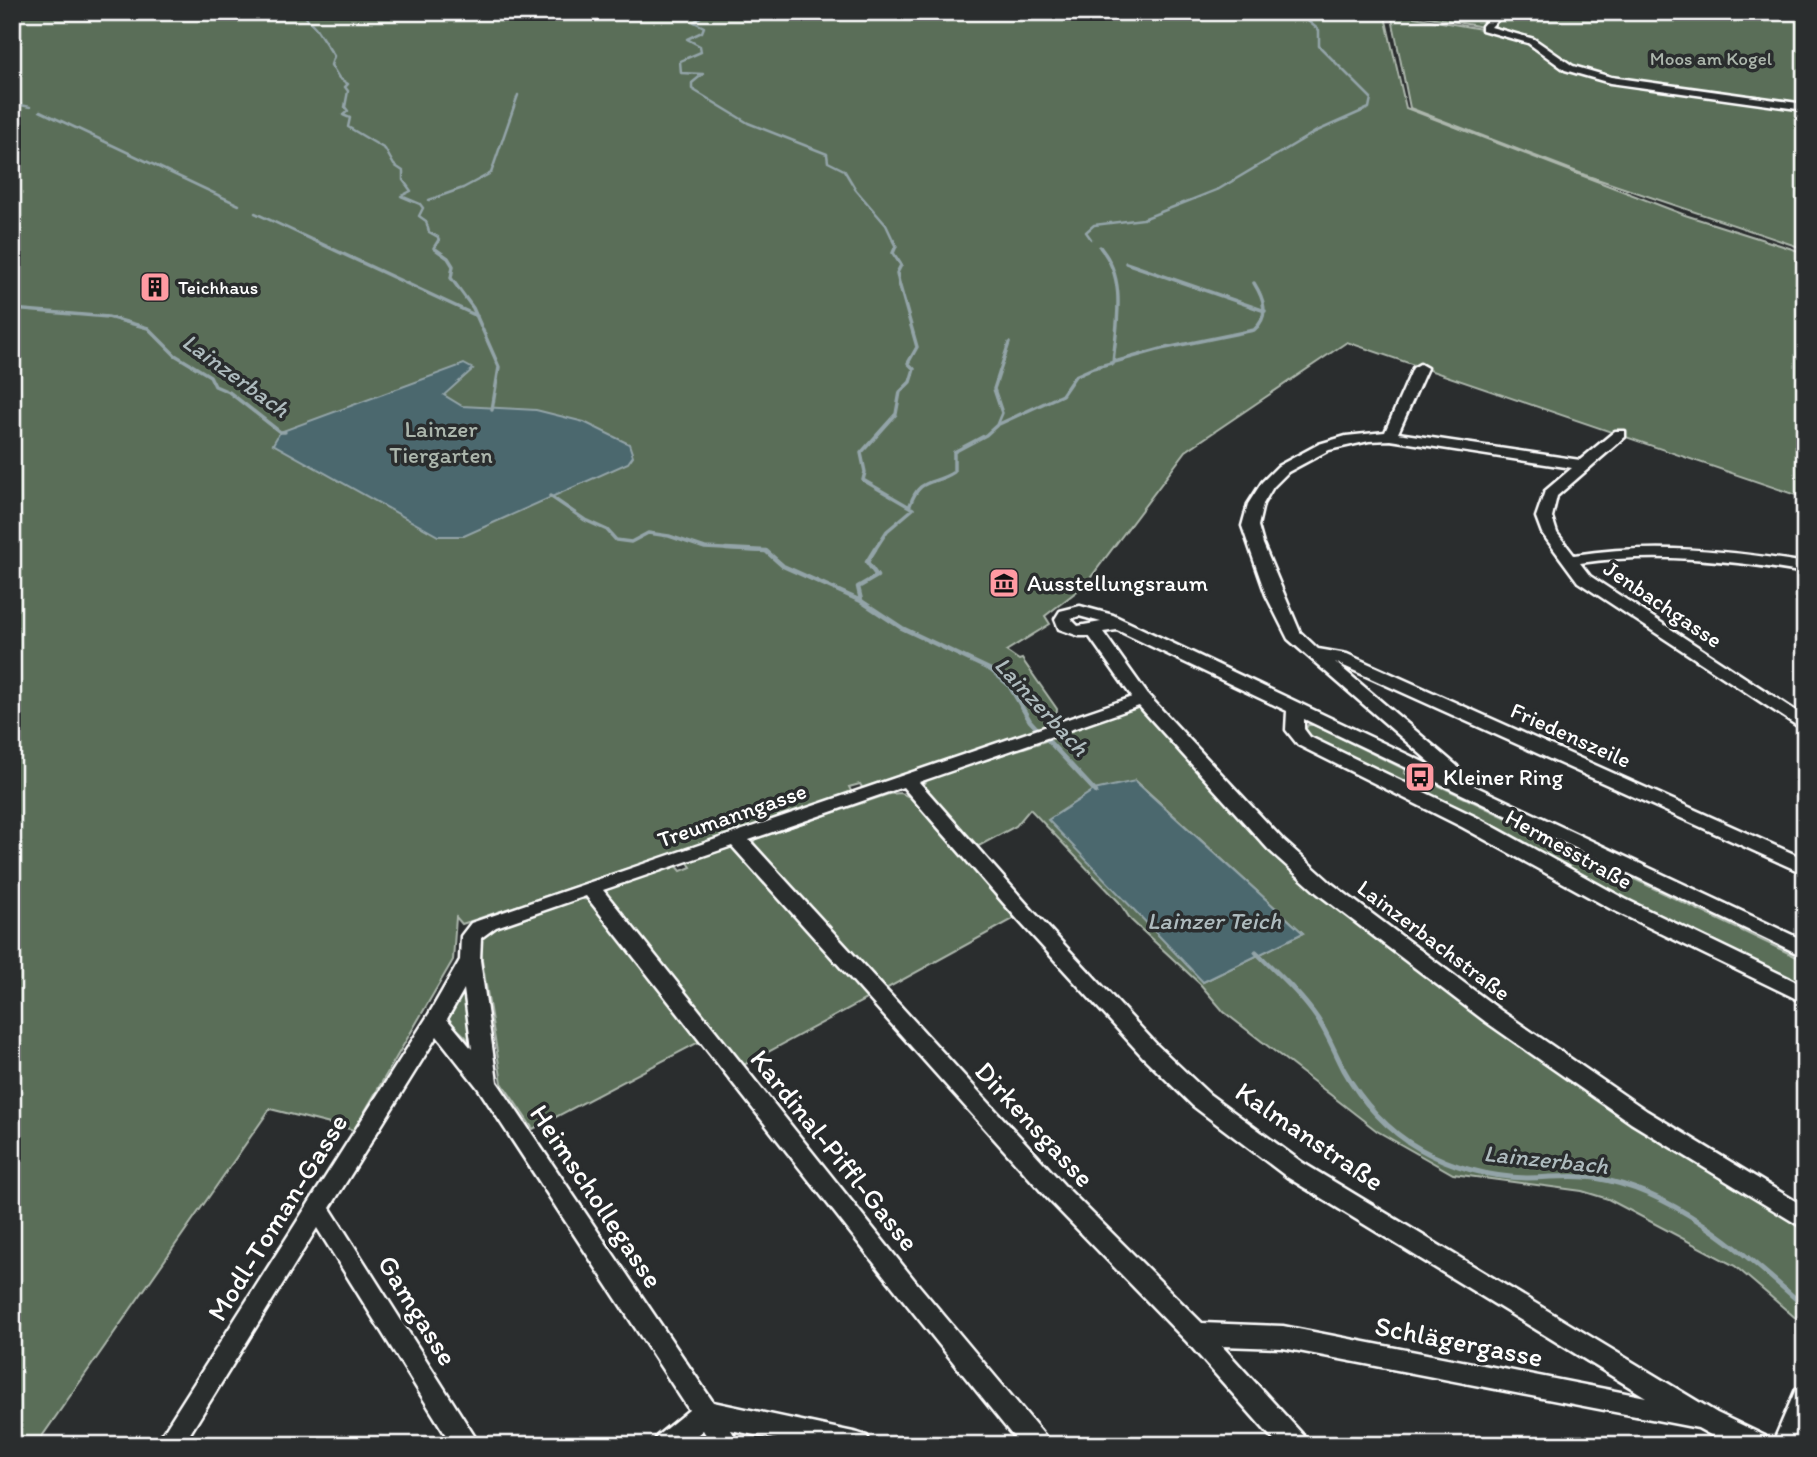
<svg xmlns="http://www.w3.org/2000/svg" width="1817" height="1457" font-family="Itim,sans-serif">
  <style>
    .green { fill: #5a6e58; stroke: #acb6ac; stroke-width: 2; fill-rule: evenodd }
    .water { fill: #4b686e; stroke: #93a4a8; stroke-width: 2 }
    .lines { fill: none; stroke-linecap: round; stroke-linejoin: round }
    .stream-far3 { stroke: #93a4a8; stroke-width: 2.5 }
    .stream-far2 { stroke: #93a4a8; stroke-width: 3.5 }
    .stream-far1 { stroke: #93a4a8; stroke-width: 4.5 }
    .stream { stroke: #93a4a8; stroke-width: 5 }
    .minor-casing { stroke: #fff; stroke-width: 5 }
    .minor { fill: #2a2d2e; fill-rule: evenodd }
    .labels { text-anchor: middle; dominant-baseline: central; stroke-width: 7; stroke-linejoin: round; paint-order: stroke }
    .far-park-label { font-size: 19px; fill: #acb6ac; stroke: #2a2d2e }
    .far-poi-label { font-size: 19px; fill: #fff; stroke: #2a2d2e; text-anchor: start }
    .park-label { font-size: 23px; fill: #acb6ac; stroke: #2a2d2e }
    .poi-label { font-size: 23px; fill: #fff; stroke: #2a2d2e; text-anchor: start }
    .street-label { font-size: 23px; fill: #fff; stroke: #2a2d2e }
    .water-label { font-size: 24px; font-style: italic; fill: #aebbbe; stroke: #2a2d2e }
    .near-street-label { font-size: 28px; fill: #fff; stroke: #2a2d2e }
  </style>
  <rect width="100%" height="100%" fill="#2a2d2e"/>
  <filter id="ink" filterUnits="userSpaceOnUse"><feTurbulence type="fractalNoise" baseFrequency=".0143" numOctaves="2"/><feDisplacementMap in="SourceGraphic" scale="14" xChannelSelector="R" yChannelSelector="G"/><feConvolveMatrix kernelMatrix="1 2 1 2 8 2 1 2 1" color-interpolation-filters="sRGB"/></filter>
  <g filter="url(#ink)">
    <path class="green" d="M12 12H1384L1406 108 1685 215 1805 253V498L1347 342 1186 451 1085 585 1045 616 1050 624 1006 651 1019 660 1022 659 1057 709 1055 724 863 789 860 784 849 787 852 793 462 924 456 917 453 960 354 1130 270 1109 36 1445H12Z
      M1403 12H1658L1675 17V13L1694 16 1698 13 1805 12V103L1596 75 1568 65 1535 40 1483 27Z
      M1391 13 1487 30 1523 40 1583 75 1805 109V249L1585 175 1410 108Z
      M1137 707 1143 710 1305 875 1805 1225V1326L1735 1266 1608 1199 1582 1191 1453 1174 1377 1131 1224 1012 1200 984 1131 920 1119 902 1030 809 1016 826 975 848 921 789 928 779 1064 735 1062 733ZM1136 781 1303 933 1203 982Z
      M1308 725H1314L1406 770 1404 773 1415 779 1419 776 1805 961V991L1322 748 1304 732Z
      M901 793 914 799 1017 917 884 990 752 845 755 839 889 794Z
      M733 847 870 997 742 1066 603 892 607 889 676 865 681 871 691 867 687 861Z
      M578 898 588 900 701 1041 533 1129 502 1083 479 942C490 921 555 906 578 898Z
      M467 987 472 1039 470 1041 448 1020 464 988Z"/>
    <path class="water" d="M464 364 473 369 444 395 462 406 536 410 584 422 629 444 633 456 628 463 464 536H438L273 444 280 432Z
      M1135 781 1303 933 1203 982 1048 820 1094 790Z"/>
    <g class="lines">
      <path class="stream-far3" d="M301 12 315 27 334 56 331 65 339 78 348 84 345 87 348 91 345 107 348 111 343 115 350 118 348 127 385 149 394 165 403 171V180L411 191 401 196 420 204
        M707 12 694 22 704 27 702 32 687 39 700 46 701 52 680 61 681 73 703 74 692 83V89L748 123 827 154 828 162 844 170 856 190 886 225 894 242
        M21 105 30 107
        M40 111 239 205
        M429 200 463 188 491 173 518 95
        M420 204 423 208 419 216 426 221 429 232 438 237 439 242
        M255 213 317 242
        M1091 239 1086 232 1094 225 1143 219 1219 189 1315 132 1369 108 1371 98 1319 46V30L1304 18 1308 12"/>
      <path class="stream-far2" d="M313 240 477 316
        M439 240 434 248 448 258 453 266 451 278 473 308 499 367 492 410
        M1100 247C1128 280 1116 324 1113 364
        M1126 263 1265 311
        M12 309 108 317 148 328 175 355 210 376 215 386 229 392 280 432H285
        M997 425 1002 413 994 389 1009 343
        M550 496 585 520 607 530 616 540 631 542 648 533 669 536 705 548 761 551
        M910 505C920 476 933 486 954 472V452L986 435 997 425 1062 395 1075 376 1093 368 1161 349 1254 330C1270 316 1264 299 1254 283
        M874 551 887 531 913 509 863 480 865 472 861 453 896 414 900 392 910 382 914 369 908 363 917 347 899 283 897 273 901 265 893 253 896 246 893 240"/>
      <path class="stream-far1" d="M726 549 766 551 783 566 861 601 902 628 991 670 1009 685 1030 721 1096 792
        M861 600 858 587 877 576 867 562 875 549"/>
      <path class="stream" d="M1256 952C1277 973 1300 993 1317 1018 1328 1034 1335 1053 1344 1070 1361 1101 1389 1132 1420 1149 1452 1167 1490 1177 1527 1178 1550 1178 1573 1174 1595 1178 1677 1191 1746 1255 1805 1307"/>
      <g class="minor-casing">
        <path id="minor" d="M1494 12H1505L1491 27 1534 39 1573 66 1611 77 1805 104V110L1610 83 1565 70 1528 43 1482 30V26Z
          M1420 364 1427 368 1398 433 1580 460 1615 431H1625V437L1557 496 1552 517 1557 533 1574 555C1652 543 1727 550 1805 563V573C1730 560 1656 552 1580 563L1590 576 1805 717V731L1578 582 1542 533 1536 517 1545 491 1572 468 1390 440 1369 441 1329 450 1288 472 1273 487 1263 504 1258 526 1263 544 1300 632 1318 649 1347 654 1805 859V874L1335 662 1457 766 1466 782 1805 941V957L1304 719V729L1310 737 1476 817 1625 899 1805 986V1003L1611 909 1462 827 1298 745 1286 730 1287 711 1117 630 1103 632 1148 695 1283 840 1331 883 1500 1010 1647 1111 1805 1207V1229L1631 1123 1486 1022 1317 893 1269 850 1139 706 919 782 1033 911 1157 1045 1209 1094 1303 1163 1717 1413 1765 1436 1769 1445H1729L1698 1428 1283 1348 1222 1346 1304 1436 1308 1445H1278L1187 1342 1048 1199 732 846 603 890 916 1282 1045 1436 1049 1445H1020L900 1296 586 896 496 927 481 938 480 960 497 1082 713 1402 858 1433 867 1436 871 1445H801L731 1430 740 1445H712L703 1430 685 1445H653L657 1436 689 1410 478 1088 437 1036 330 1208 480 1445H452L317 1228 183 1445H155L429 1014 460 960 461 936 471 923 1132 697 1089 636H1079L1059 629 1055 619 1060 611 1080 606 1113 615 1438 769 1288 639 1266 595 1242 526 1248 504 1262 482 1278 466 1319 444 1346 436 1385 432 1413 368ZM1079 616 1101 622 1078 626 1071 619ZM903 787 1019 921 1143 1057 1193 1106 1287 1177 1646 1397 1283 1326 1202 1323 1064 1185 749 840ZM464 989 472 1049 447 1019Z
          M1805 1385V1428L1798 1445H1772L1796 1389Z"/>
      </g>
      <use href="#minor" class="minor"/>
    </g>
  </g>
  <defs>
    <g id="building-square" transform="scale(1.575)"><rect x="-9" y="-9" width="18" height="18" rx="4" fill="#ff9aa2" stroke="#2a2d2e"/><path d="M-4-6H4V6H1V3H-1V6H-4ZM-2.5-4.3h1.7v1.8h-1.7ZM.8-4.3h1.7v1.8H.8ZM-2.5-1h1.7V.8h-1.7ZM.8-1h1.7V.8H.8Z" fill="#111"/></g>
    <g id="museum-square" transform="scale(1.575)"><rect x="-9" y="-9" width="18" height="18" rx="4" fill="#ff9aa2" stroke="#2a2d2e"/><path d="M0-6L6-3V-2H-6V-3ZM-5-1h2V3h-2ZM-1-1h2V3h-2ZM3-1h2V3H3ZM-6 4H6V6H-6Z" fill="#111"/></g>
    <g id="bus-square" transform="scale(1.575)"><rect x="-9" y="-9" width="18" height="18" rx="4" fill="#ff9aa2" stroke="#2a2d2e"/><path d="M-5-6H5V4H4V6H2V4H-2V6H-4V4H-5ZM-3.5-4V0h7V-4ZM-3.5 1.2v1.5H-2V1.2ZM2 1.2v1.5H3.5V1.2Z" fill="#111"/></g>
  </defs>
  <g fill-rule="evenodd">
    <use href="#building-square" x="155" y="287"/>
    <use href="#museum-square" x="1004" y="583"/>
    <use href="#bus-square" x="1420" y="777"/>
  </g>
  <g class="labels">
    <g class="far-park-label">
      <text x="1711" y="58">Moos am Kogel</text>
    </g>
    <g class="far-poi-label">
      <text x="178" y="287">Teichhaus</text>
    </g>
    <g class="park-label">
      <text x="441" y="429">Lainzer<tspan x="441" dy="26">Tiergarten</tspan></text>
    </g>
    <g class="poi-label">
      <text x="1027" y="583">Ausstellungsraum</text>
      <text x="1443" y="777">Kleiner Ring</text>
    </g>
    <g class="street-label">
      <text transform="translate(1663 604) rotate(34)">Jenbachgasse</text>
      <text transform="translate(1571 735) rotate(24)">Friedenszeile</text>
      <text transform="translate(732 815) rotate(-19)">Treumanngasse</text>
      <text transform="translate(1569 849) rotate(29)">Hermesstraße</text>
      <text transform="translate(1434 940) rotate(37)">Lainzerbachstraße</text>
    </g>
    <g class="water-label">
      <text transform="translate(236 375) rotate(36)">Lainzerbach</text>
      <text transform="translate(1042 706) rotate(47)">Lainzerbach</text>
      <text x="1214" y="920">Lainzer Teich</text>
      <text transform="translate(1546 1159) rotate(6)">Lainzerbach</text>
    </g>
    <g class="near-street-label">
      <text transform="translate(1035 1124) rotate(47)">Dirkensgasse</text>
      <text transform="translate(1310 1136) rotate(34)">Kalmanstraße</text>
      <text transform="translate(835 1150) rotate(51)">Kardinal-Piffl-Gasse</text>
      <text transform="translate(597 1196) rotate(56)">Heimschollegasse</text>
      <text transform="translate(277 1217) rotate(-58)">Modl-Toman-Gasse</text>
      <text transform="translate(418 1310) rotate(58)">Gamgasse</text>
      <text transform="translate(1459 1341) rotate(11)">Schlägergasse</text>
    </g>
  </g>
  <rect width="1817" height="1457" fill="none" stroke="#2a2d2e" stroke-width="42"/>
  <rect x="21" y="21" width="1775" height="1415" fill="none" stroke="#fff" stroke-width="2.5" filter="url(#ink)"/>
</svg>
